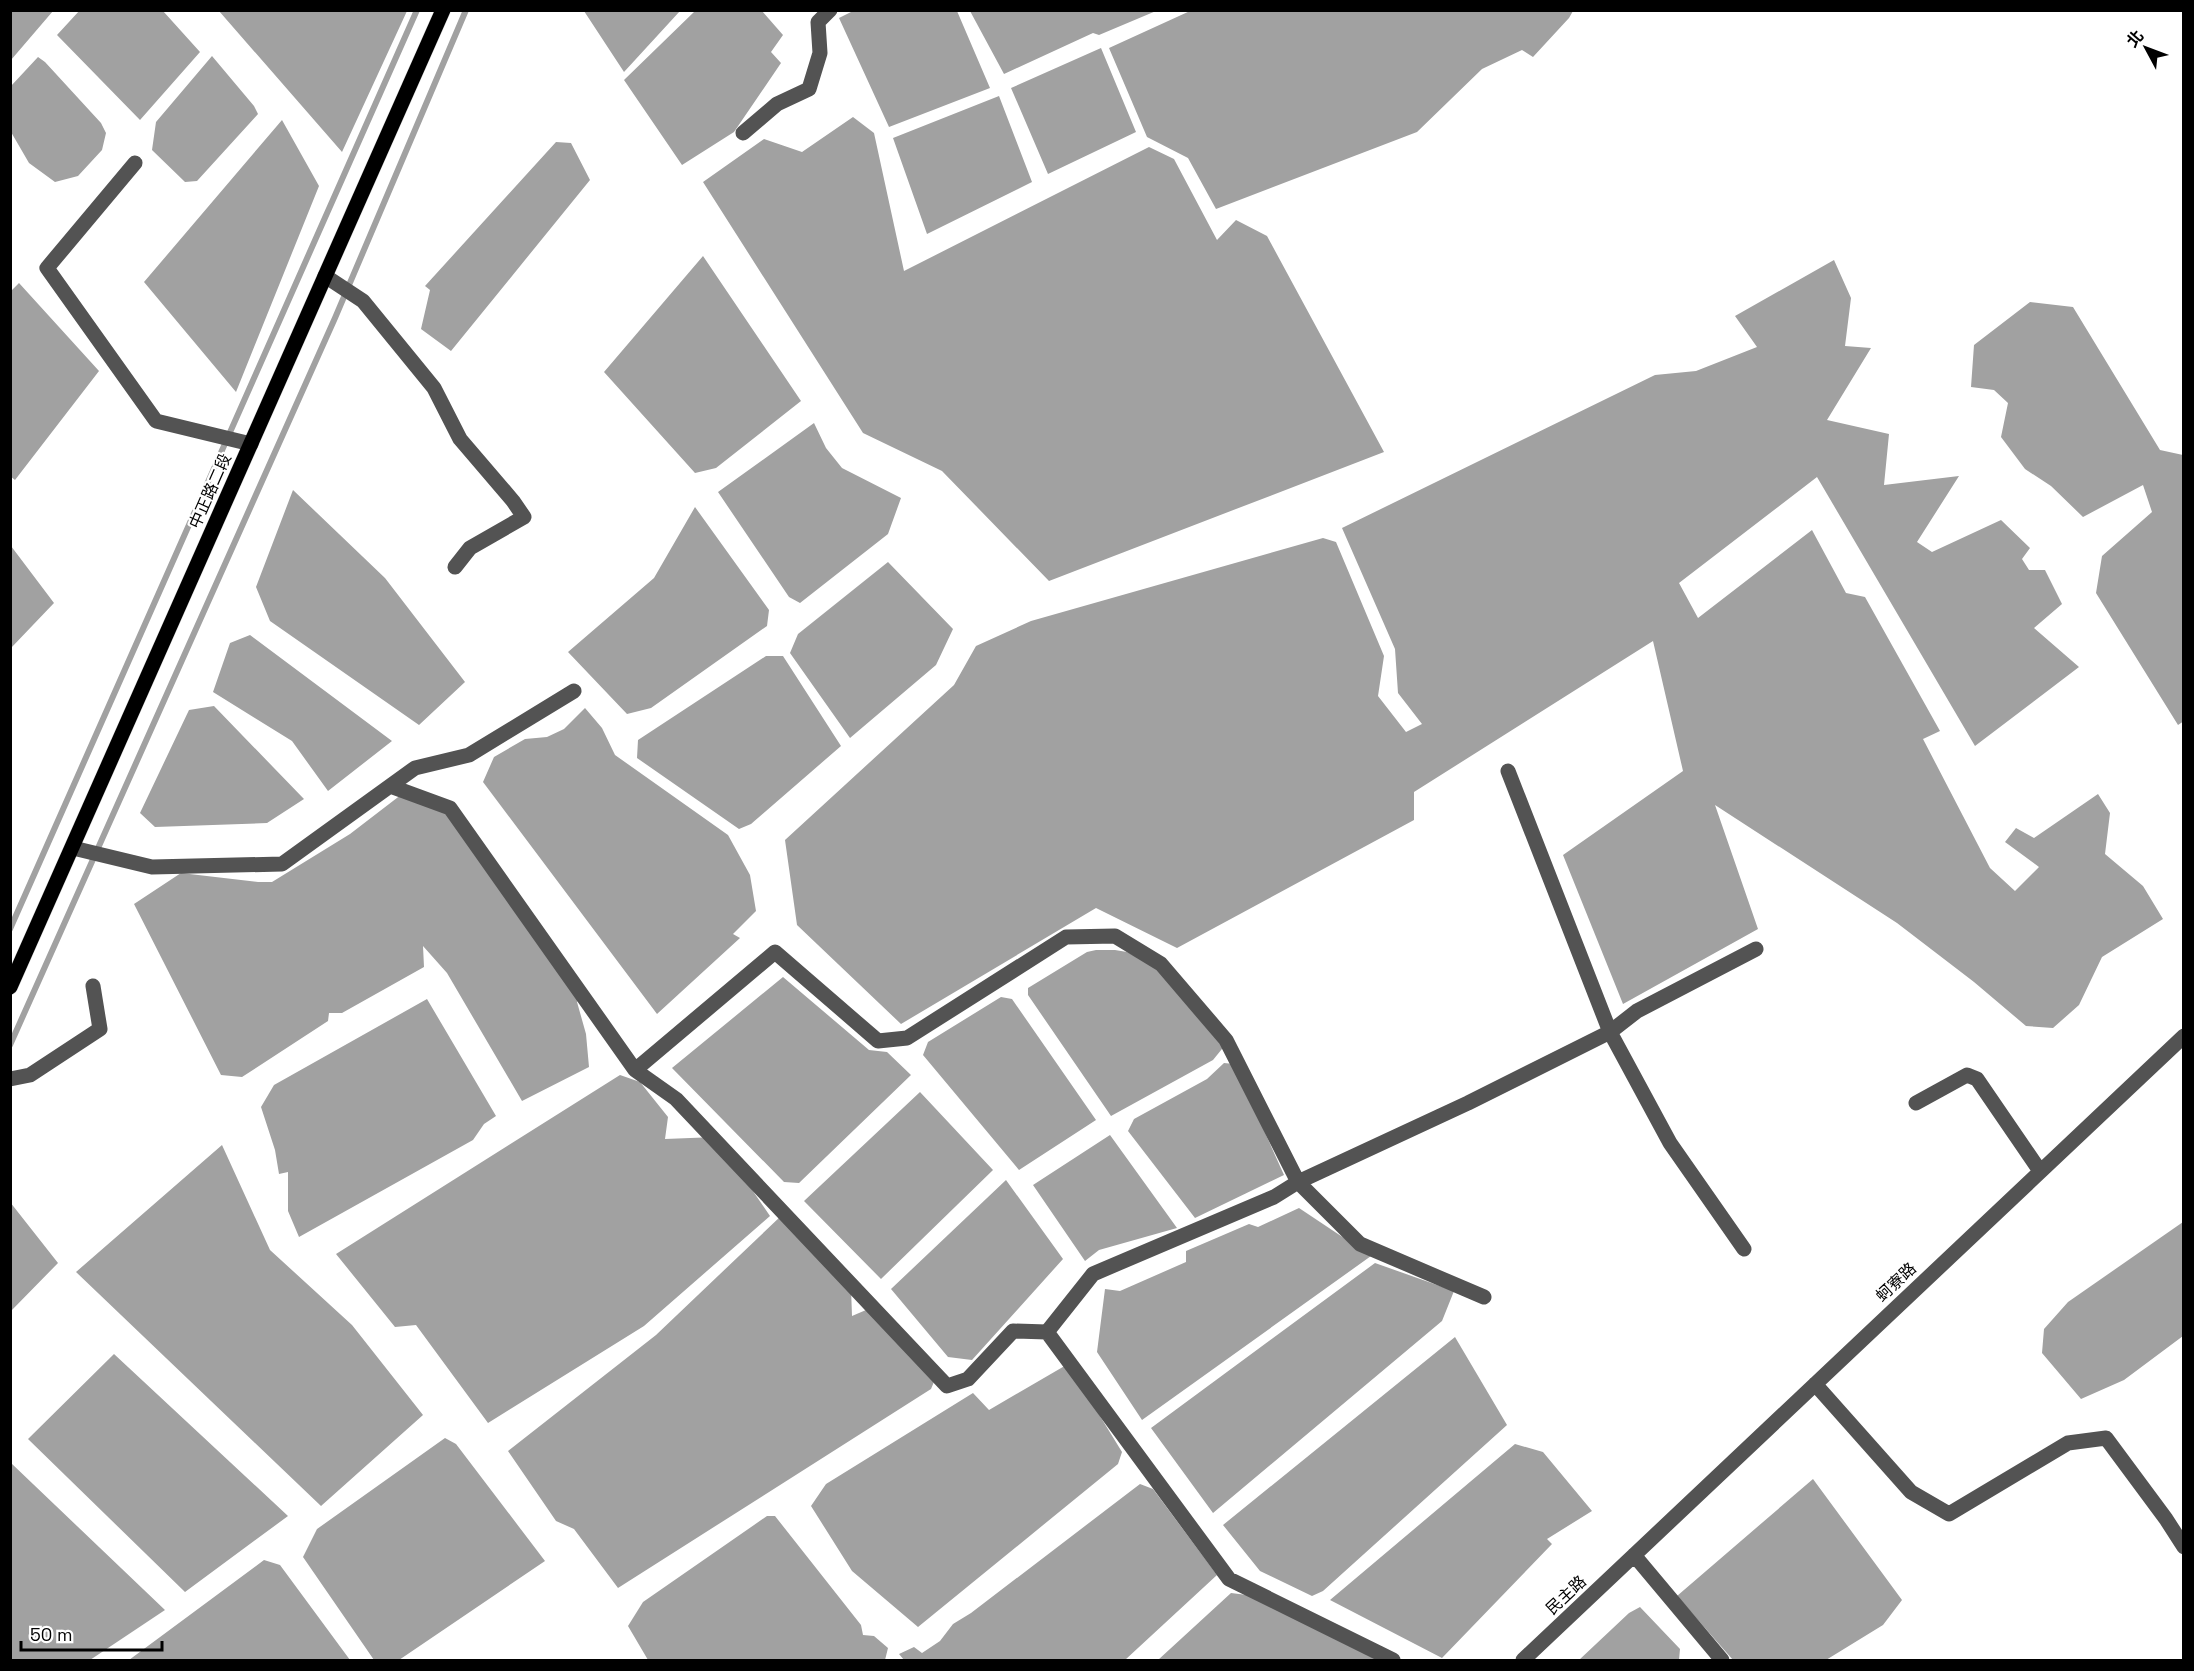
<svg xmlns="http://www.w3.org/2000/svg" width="2194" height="1671" font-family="'Space Grotesk','Noto Sans TC',sans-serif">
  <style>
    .water { fill: #a1a1a1 }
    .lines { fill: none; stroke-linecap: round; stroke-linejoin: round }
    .stream { stroke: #a1a1a1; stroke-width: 6 }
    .major-casing { stroke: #dbdbdb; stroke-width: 16 }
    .minor { stroke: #535353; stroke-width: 15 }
    .major { stroke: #000; stroke-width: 15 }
    .labels { text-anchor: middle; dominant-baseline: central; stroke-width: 4.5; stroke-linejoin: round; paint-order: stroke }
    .street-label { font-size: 16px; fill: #000; stroke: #fff }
  </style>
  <rect width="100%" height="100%" fill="#fff"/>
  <path class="water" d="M11 10 53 11 11 60 10 11Z
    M80 10 163 11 200 52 140 120 57 35Z
    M855 10 957 11 990 88 889 127 839 18Z
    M219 11H407L342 152Z
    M584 11H680L624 72Z
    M695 11H762L783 35 771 52 781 63 734 132 682 165 624 80Z
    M970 11H1156L1099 35 1093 33 1004 74Z
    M1190 11V10L1573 11 1569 18 1533 57 1522 50 1482 69 1417 132 1216 209 1188 158 1147 137 1109 48Z
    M1101 48 1136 132 1048 174 1011 88Z
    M212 56 254 106 258 114 197 181 185 182 152 150 156 122Z
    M38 57 45 62 101 123 106 133 102 150 78 176 55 182 29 163 11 132V86Z
    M999 96 1032 182 927 234 893 138Z
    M853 117 874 133 904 271 1149 147 1174 159 1217 240 1236 220 1267 236 1384 452 1049 581 942 471 863 433 703 182 764 139 802 152Z
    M282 120 319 186 236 392 144 282Z
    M556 142 571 143 590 180 451 351 421 329 430 290 425 286Z
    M703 256 801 401 716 468 695 473 604 372Z
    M1834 260 1851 298 1845 346 1871 348 1827 420 1889 434 1884 485 1959 476 1917 542 1932 552 2001 520 2030 548 2022 559 2029 570H2045L2062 604 2034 628 2079 667 1975 746 1817 477 1679 583 1698 618 1812 530 1846 593 1865 597 1940 731 1923 739 1990 868 2015 891 2039 867 2005 842 2016 828 2034 838 2098 794 2110 813 2105 854 2143 886 2163 919 2102 957 2079 1005 2053 1028 2026 1026 1974 982 1897 923 1715 805 1758 929 1623 1004 1563 855 1683 771 1653 641 1414 792V820L1177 948 1096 908 901 1024 797 925 785 840 954 685 976 646 1031 621 1323 538 1336 542 1384 656 1378 696 1406 732 1422 724 1398 693 1395 649 1342 528 1655 375 1696 371 1757 347 1735 316Z
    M19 283 99 371 15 480 10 476V292Z
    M2030 302 2073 307 2160 450 2183 455 2184 721 2178 725 2096 593 2102 556 2152 512 2143 485 2083 517 2051 486 2025 469 2001 437 2008 403 1994 390 1971 387 1974 345Z
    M814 423 826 448 842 468 901 498 888 534 800 603 789 597 718 492Z
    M293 490 385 578 465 682 419 725 270 621 256 587Z
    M695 507 769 610 767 626 651 708 627 714 568 652 654 578Z
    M11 546 54 603 11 648H10Z
    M888 562 953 629 936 665 850 738 790 653 798 634Z
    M250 635 392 741 328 791 292 741 213 692 230 643Z
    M766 656H783L841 746 751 824 739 829 637 758 638 740Z
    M214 706 304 799 267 823 155 827 140 813 189 710Z
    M585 708 602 728 615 755 728 835 750 875 756 911 733 934 740 938 657 1014 483 782 494 757 525 739 547 737 564 729Z
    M406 791 449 806 585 993 577 1002 586 1034 589 1067 522 1101 447 973 423 946 424 967 342 1013H329L328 1021 242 1077 221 1075 134 904 181 873 258 882H272L350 834Z
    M1096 950H1115L1127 952 1160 969 1226 1044 1213 1060 1111 1116 1028 995V988L1087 952Z
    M783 977 869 1050 887 1052 911 1075 799 1183 784 1182 672 1068Z
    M1001 997 1012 999 1096 1120 1019 1170 923 1055 928 1042Z
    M427 999 496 1116 484 1124 473 1140 299 1237 288 1211V1172L279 1174 275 1150 261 1107 274 1085Z
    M1224 1063 1234 1064 1284 1175 1195 1218 1128 1131 1134 1119 1207 1079Z
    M620 1075 640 1082 668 1117 665 1139 716 1137 770 1216 644 1326 488 1423 416 1325 395 1327 336 1254Z
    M920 1092 993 1170 881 1279 804 1201Z
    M1110 1135 1177 1228 1099 1250 1085 1261 1033 1185Z
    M222 1145 270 1250 352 1325 423 1415 321 1506 76 1272Z
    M1006 1180 1063 1259 972 1360 948 1357 891 1289Z
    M10 1202 58 1263 11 1311H10Z
    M1299 1208 1371 1256 1142 1420 1097 1352 1105 1289 1120 1291 1186 1262V1251L1249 1224 1258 1227Z
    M782 1215 851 1288 852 1316 873 1307 936 1377 931 1389 618 1588 574 1529 556 1521 508 1451 656 1335Z
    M2183 1222V1336L2124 1380 2081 1399 2042 1353 2044 1329 2068 1302Z
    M1375 1263 1454 1291 1442 1321 1213 1513 1151 1428Z
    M1455 1337 1507 1425 1323 1591 1312 1596 1260 1571 1223 1525Z
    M114 1354 288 1516 185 1592 28 1439Z
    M1068 1364 1122 1452 1118 1464 918 1627 852 1571 811 1506 826 1484 973 1393 989 1410Z
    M445 1438 456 1444 545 1561 399 1660H374L303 1557 317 1529Z
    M1515 1444 1543 1452 1592 1511 1547 1539 1552 1544 1442 1658 1330 1600Z
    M10 1463H11L165 1610 90 1660H11Z
    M1813 1479 1902 1600 1883 1625 1826 1660H1733L1677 1596Z
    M1140 1484 1153 1489 1217 1575 1125 1660H904L899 1654 914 1647 922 1653 940 1641 953 1624 971 1613Z
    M767 1516H775L861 1625 863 1635 874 1636 888 1648 885 1660H648L628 1626 643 1602Z
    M264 1560 280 1565 350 1660H129Z
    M1231 1593 1247 1595 1384 1660H1158Z
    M1640 1607 1680 1649 1679 1660H1579L1629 1613Z"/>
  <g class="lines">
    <path class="stream" d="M10 929 417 10
      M10 1045 335 318 466 10"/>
    <g class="major-casing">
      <path id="major" d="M10 987 443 10"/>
    </g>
    <path class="minor" d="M743 133 777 104 809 89 820 53 818 22 830 10
      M135 163 47 268 156 421 251 444
      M325 276 363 301 434 388 460 439 513 501 524 517 470 548 455 567
      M1508 771 1610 1032 1670 1143 1744 1249
      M390 786 450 808 635 1070 775 952 878 1041 907 1038 1066 937 1115 936 1161 964 1226 1040 1298 1182 1360 1244 1484 1297
      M73 848 152 867 282 864 415 768 469 755 574 691
      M635 1070 676 1099 947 1386 968 1379 1013 1331 1047 1332
      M10 1079 30 1075 100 1029 93 986
      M1916 1103 1967 1075 1977 1079 2040 1171
      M1815 1384 1911 1492 1949 1514 2068 1443 2106 1438 2166 1519 2184 1547
      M1634 1555 1722 1660
      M1393 1660 1229 1579 1047 1332 1093 1274 1274 1197 1298 1182 1468 1103 1610 1032 1637 1011 1756 949
      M1523 1660 2184 1036"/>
    <use href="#major" class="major"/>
  </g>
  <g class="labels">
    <g class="street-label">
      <text transform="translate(210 491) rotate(-66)">中正路二段</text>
      <text transform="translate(1896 1282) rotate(-43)">蚵寮路</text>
      <text transform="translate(1566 1595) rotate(-43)">民主路</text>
    </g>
  </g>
  <rect width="2194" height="1671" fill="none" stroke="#000000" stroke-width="24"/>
  <g transform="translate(2146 48) rotate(311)" stroke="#ffffff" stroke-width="4.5" paint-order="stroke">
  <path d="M0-4.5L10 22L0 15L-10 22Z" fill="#000000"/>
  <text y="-9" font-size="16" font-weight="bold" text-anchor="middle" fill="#000000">北</text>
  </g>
  <path d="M21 1641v9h141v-9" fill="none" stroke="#000000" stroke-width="3"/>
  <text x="30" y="1641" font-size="18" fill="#000000" stroke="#ffffff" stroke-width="4.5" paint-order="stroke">50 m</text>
</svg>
